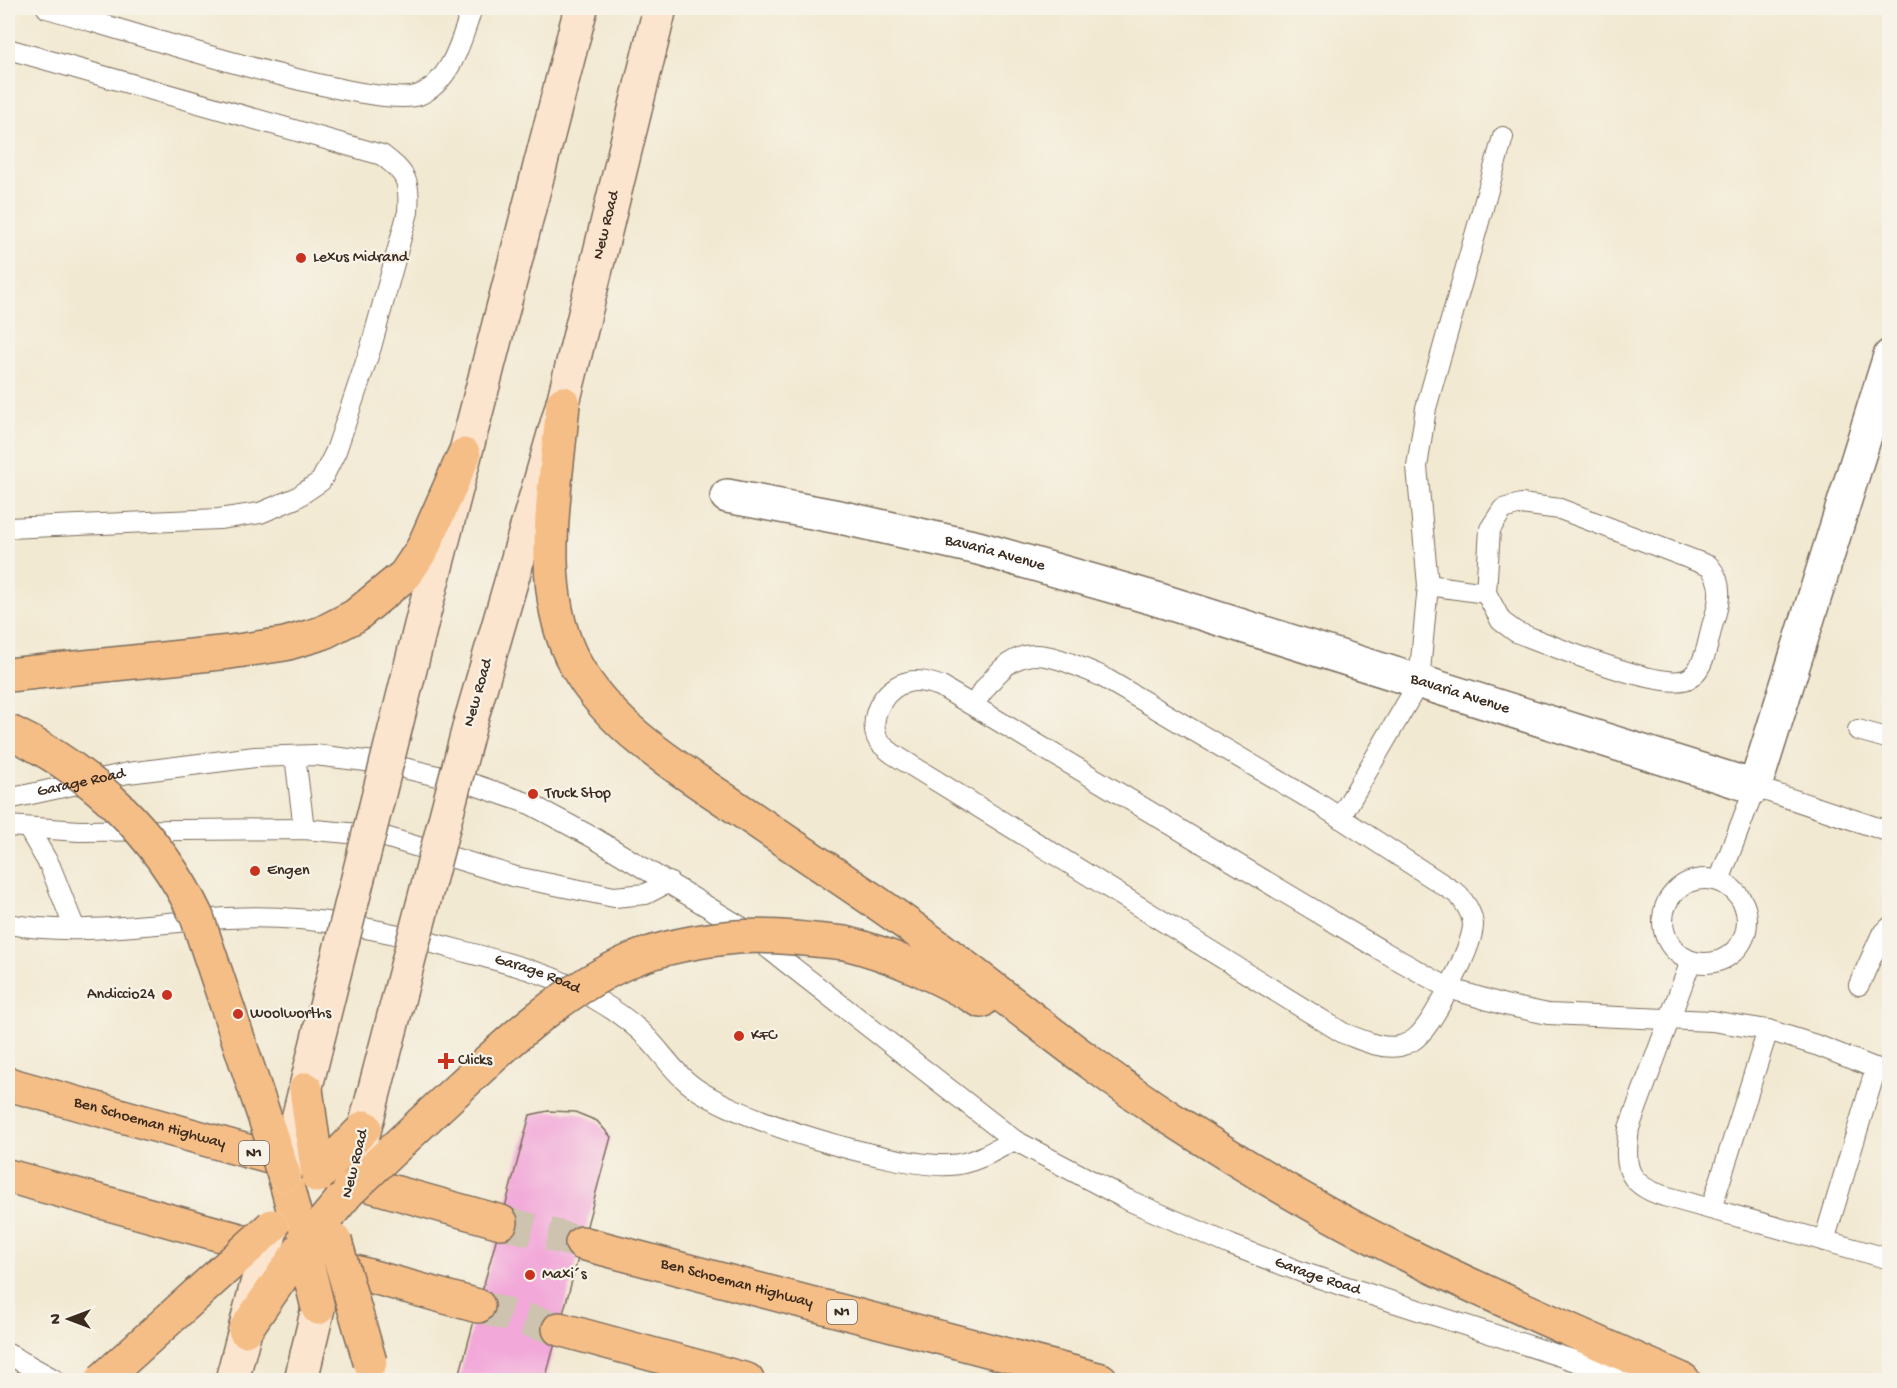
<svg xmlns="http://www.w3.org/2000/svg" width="1897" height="1388" font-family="'Gochi Hand',sans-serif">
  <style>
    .building { fill: #f2a8d9 }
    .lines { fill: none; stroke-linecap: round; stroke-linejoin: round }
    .highway-tunnel { stroke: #cdc3ae; stroke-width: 33; stroke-dasharray: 33 16; stroke-linecap: butt }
    .lane-casing { stroke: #7b6d5d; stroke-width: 22 }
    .street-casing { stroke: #7b6d5d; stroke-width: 36 }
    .secondary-casing { stroke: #7b6d5d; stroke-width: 36 }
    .highway-casing { stroke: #7b6d5d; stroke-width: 36 }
    .lane { stroke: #fff; stroke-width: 20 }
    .street { stroke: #fff; stroke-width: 33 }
    .secondary { stroke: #fbe5cf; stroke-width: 33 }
    .highway { stroke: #f6be87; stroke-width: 33 }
    .secondary-bridge-casing { stroke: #7b6d5d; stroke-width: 36; stroke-linecap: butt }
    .highway-bridge-casing { stroke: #7b6d5d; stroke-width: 36; stroke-linecap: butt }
    .secondary-bridge { stroke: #fbe5cf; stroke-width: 33 }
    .highway-bridge { stroke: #f6be87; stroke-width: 33 }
    .poi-dot { fill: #c8321e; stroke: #f7f3e8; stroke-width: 2 }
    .labels { text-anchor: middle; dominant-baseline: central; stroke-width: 4.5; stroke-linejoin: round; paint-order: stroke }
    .shield { fill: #f7f3e8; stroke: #73665b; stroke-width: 1.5 }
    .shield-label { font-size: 15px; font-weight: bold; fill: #3b2a1e }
    .street-label { font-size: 16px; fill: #3b2a1e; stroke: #f7f3e8 }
    .poi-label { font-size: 16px; fill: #3b2a1e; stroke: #f7f3e8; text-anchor: start }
  </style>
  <rect width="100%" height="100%" fill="#f7f3e8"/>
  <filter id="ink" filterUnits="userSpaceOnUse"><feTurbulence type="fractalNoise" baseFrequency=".0167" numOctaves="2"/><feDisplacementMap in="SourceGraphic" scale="12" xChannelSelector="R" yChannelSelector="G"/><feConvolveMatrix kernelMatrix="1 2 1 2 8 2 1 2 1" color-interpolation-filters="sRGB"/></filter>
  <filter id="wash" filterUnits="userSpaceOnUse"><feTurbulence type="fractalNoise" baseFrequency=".008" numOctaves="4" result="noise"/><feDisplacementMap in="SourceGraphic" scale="24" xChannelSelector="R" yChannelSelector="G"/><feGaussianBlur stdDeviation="1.35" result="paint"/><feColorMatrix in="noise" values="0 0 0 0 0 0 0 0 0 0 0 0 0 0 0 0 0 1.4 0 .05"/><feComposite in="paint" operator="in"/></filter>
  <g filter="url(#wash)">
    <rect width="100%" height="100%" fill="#f2e9d2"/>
    <g id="blocks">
      <path class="building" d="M548 1111 575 1112 597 1121 611 1137 545 1380H458L530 1115Z"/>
    </g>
  </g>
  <g filter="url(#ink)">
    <use href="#blocks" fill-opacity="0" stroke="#7b6d5d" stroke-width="1.5"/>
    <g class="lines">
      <path class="highway-tunnel" d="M501 1222 582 1243
        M478 1306 559 1329"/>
      <g class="lane-casing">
        <g id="lane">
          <path d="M47 8C108 25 375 112 419 95 452 81 462 38 472 8"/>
          <path d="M8 49 382 155C407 174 410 181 408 212L371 347 336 451 321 481 296 498 260 513 219 519 8 528"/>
          <path d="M1521 504 1560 509 1709 566C1725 584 1719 605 1712 626 1708 642 1705 666 1691 677 1668 695 1546 643 1516 632L1501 621 1486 593 1490 529 1503 509Z"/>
          <path d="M1428 585 1486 593"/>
          <path d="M974 704C1016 640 1036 648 1101 676L1322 806 1459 895C1465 904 1472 912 1473 924 1474 945 1435 1019 1420 1034 1415 1040 1407 1044 1400 1046 1381 1050 1360 1039 1343 1033L893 754C887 749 880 745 877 738 868 715 885 687 908 682 919 679 930 683 940 686L1379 949 1448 988 1505 1005 1548 1014 1712 1021 1768 1030 1819 1046 1890 1074"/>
          <path d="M1858 730 1890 739"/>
          <path d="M295 756 304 829"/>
          <path id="s1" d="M8 799 128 773 255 757 315 755 383 763 475 785 530 804 594 838 741 927 1014 1140 1128 1200 1231 1245 1304 1273 1634 1380"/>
          <path d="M1340 818 1419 682 1428 585 1417 467 1426 408 1503 137"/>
          <path d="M8 826 79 831 304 829 382 836 516 877 614 897 646 894 669 882"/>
          <path d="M28 828 50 866 75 929"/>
          <circle cx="1705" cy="921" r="42"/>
          <path d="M1719 881 1755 787 1890 832"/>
          <path id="s2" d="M8 924C81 937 155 922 228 918 307 913 386 930 462 951 493 959 525 967 555 979 585 992 613 1007 638 1029 656 1044 668 1065 685 1080 725 1118 895 1168 950 1165 973 1164 994 1151 1014 1140"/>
          <path d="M1691 961 1629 1128C1624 1165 1625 1184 1664 1196L1890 1259"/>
          <path d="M1859 985 1881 936 1890 927"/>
          <path d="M1711 1209 1768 1030"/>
          <path d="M1824 1241 1876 1068"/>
          <path d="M8 1354 55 1380"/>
        </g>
      </g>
      <g class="street-casing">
        <g id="street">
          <path id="s3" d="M727 496 844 518 978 548 1153 598 1755 787 1890 356"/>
        </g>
      </g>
      <g class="secondary-casing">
        <g id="secondary">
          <path d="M425 609 581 8"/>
          <path id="s4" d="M471 720 563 403 660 8"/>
          <path d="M301 1380 318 1308"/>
        </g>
      </g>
      <g class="highway-casing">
        <g id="highway">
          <path d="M563 403C557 483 535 581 571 656 604 724 674 765 734 806 778 836 823 866 867 896 971 966 1065 1050 1170 1118 1246 1167 1325 1215 1406 1254 1497 1299 1590 1339 1683 1380"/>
          <path d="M8 675 230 652 285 644 322 633 355 616 405 575 423 548 464 455"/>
          <path d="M845 943C894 955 937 976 981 1001"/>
          <path id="s5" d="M8 1084 501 1222"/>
          <path d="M284 1175 303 1246"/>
          <path d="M8 1176 478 1306"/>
          <path id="s6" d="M582 1243 1101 1380"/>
          <path d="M303 1246 349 1191"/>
          <path d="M559 1329 747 1380"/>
        </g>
      </g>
      <use href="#lane" class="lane"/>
      <use href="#street" class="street"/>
      <use href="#secondary" class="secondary"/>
      <use href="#highway" class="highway"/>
      <g class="secondary-bridge-casing">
        <path id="secondary-bridge" d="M358 1154 471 720
          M284 1175 425 609
          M232 1380 272 1226"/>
      </g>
      <g class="highway-bridge-casing">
        <path id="highway-bridge" d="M8 731C91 770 158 834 197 917L284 1175
          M306 1089 318 1176
          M318 1176 365 1127
          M349 1191C385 1157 422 1122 459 1088 512 1038 566 988 634 959 664 947 703 940 736 937 772 934 809 940 845 943
          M335 1241 370 1362
          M303 1246 318 1308
          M245 1330 303 1246
          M102 1380 272 1226"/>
      </g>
      <use href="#secondary-bridge" class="secondary-bridge"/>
      <use href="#highway-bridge" class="highway-bridge"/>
    </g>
  </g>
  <g class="poi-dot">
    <circle cx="301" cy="258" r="6"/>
    <circle cx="533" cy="794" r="6"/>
    <circle cx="255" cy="871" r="6"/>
    <circle cx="167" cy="995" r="6"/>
    <circle cx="238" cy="1014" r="6"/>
    <circle cx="739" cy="1036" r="6"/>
    <path d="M443 1052h6v6h6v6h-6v6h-6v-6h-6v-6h6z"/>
    <circle cx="530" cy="1275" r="6"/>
  </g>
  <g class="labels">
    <g class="shield">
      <rect x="239" y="1141" width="30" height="24" rx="4.5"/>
      <rect x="827" y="1300" width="30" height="24" rx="4.5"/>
    </g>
    <g class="shield-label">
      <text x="254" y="1153">N1</text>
      <text x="842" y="1312">N1</text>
    </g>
    <g class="street-label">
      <text stroke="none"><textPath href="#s4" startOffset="513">New Road</textPath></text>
      <text stroke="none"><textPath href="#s3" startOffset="274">Bavaria Avenue</textPath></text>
      <text transform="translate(479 693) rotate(-74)">New Road</text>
      <text stroke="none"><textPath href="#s3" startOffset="760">Bavaria Avenue</textPath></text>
      <text stroke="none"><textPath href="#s1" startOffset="75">Garage Road</textPath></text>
      <text stroke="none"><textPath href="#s2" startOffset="537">Garage Road</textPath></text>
      <text stroke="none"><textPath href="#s5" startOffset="147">Ben Schoeman Highway</textPath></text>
      <text transform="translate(356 1164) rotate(-76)">New Road</text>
      <text stroke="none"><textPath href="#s1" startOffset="1456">Garage Road</textPath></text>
      <text stroke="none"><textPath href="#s6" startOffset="160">Ben Schoeman Highway</textPath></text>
    </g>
    <g class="poi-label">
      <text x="313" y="258">Lexus Midrand</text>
      <text x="545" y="794">Truck Stop</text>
      <text x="267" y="871">Engen</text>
      <text x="155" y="995" text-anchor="end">Andiccio24</text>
      <text x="250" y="1014">Woolworths</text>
      <text x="751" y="1036">KFC</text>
      <text x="458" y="1061">Clicks</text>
      <text x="542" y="1275">Maxi´s</text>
    </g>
  </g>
  <rect width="1897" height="1388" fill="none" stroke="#f7f3e8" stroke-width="30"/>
  <g transform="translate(69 1319) rotate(270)" stroke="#f7f3e8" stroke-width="4.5" paint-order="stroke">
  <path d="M0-4.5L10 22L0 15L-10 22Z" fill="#3b2a1e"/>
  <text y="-9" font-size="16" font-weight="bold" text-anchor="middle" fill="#3b2a1e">N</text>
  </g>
</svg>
